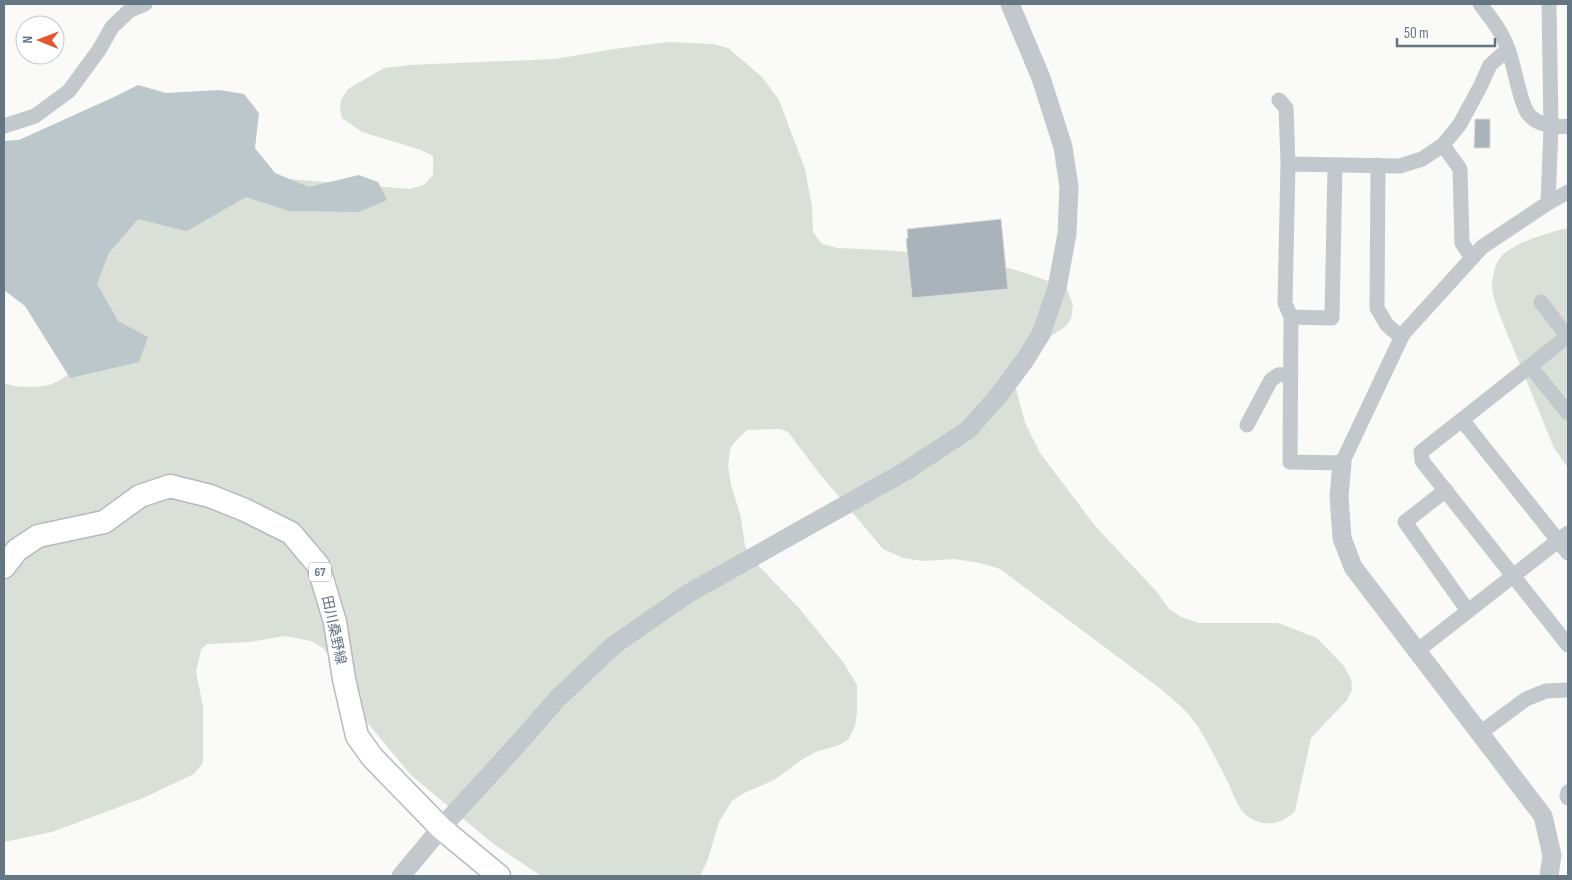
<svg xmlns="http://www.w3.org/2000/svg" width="1572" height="880" font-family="'Sofia Sans Condensed','Noto Sans JP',sans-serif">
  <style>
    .green { fill: #dadfd7 }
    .water { fill: #bbc7cb }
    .building { fill: #aab3b9; stroke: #dcdcda }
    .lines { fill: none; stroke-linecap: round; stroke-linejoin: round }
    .primary-casing { stroke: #b5babe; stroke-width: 25 }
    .minor { stroke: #c3c8cc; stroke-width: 15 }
    .tertiary { stroke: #c3c8cc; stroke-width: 19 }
    .primary { stroke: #fff; stroke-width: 22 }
    .labels { text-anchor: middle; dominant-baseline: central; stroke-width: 5; stroke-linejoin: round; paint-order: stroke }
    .shield { fill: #fff; stroke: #939fa8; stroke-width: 1 }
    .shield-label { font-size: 12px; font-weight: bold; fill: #657683 }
    .street-label { font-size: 14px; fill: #657683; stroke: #fff }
  </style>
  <rect width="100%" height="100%" fill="#fafaf8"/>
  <path class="green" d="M668 42 712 44 728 48 762 77 779 100 805 169 812 207 813 232 822 244 837 248C915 251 996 256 1067 289L1073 305 1071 319 1065 327 1032 348 1015 385 1025 423 1040 453 1096 527 1157 592 1169 609 1181 617 1199 623H1278L1317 638 1343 665 1351 679 1352 690 1347 700 1311 738 1295 811C1282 825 1262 828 1246 815 1237 807 1233 793 1228 782 1218 763 1208 742 1196 724 1187 710 1173 700 1161 689L1000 569 980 563 954 559 923 561 903 558 883 549 819 473 788 432 780 429 747 430 733 444 730 450 728 466 731 485 741 517 745 546 754 561 798 607 843 662 857 685V713L855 726 848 740 837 746 818 751 803 759 774 780 742 794 732 801 719 822 708 859 700 876H541L492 843 411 775 355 708 331 658 323 648 311 641 285 636 250 642 207 644 201 650 196 672 203 706V763L194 774 143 798 52 832 4 842V383C15 388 40 388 52 384 58 382 64 377 69 374L65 335 126 221 289 179 410 189 424 185 433 175V156L421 150 362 132 342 118 340 108 341 100 348 89 384 68 410 65 555 59 621 48Z
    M1568 228V468L1554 448 1498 311C1496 304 1493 296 1492 288 1492 280 1494 268 1498 261 1507 244 1550 232 1568 228Z"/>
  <path class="water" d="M138 85 166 93 219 90 244 94 259 113 255 148 275 173 309 187 359 175 378 182 387 200 359 212 289 211 246 197 187 231 138 219 109 253 97 284 118 321 148 337 139 362 70 378 25 306 4 290V141L19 140 114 97Z"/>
  <path class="building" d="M1475 119H1490V148H1474Z
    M1001 219 1008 289 912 298 906 239 908 238 907 229Z"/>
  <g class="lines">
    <g class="primary-casing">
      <path id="primary" d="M4 567 17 550 38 536 104 522 140 496 170 486 210 496 245 510 291 533 318 565 335 622 344 679 357 736 372 757 441 828 499 876"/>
    </g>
    <path class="minor" d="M1480 4C1491 18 1502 32 1508 49 1515 67 1518 96 1527 112 1535 125 1555 128 1568 126
      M1508 49 1490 65 1480 87 1460 124 1443 145 1422 159 1400 166 1288 164 1285 303 1291 317 1290 462 1342 463 1403 334 1482 247 1548 203 1568 192
      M1279 100 1286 108 1288 164
      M4 126 35 116 69 91 99 50 112 27 129 11 145 4
      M1443 145 1460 169 1462 243 1472 258
      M1378 165 1377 308 1387 325 1401 337
      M1548 203 1551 127 1549 4
      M1541 302 1567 336
      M1291 317 1332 318 1335 165
      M1568 336 1421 452 1422 461 1568 645
      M1530 366 1568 413
      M1462 420 1568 553
      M1247 425 1271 380 1278 375 1291 374
      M1446 490 1405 522 1468 611
      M1417 651 1568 533
      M1480 733 1526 699 1546 691 1568 690
      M1568 792 1567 796 1568 798"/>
    <path class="tertiary" d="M1342 463 1339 496 1342 538 1353 567 1543 816 1552 855 1549 876
      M401 876 441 828 516 746 558 698 614 645 689 593 904 472 968 430 999 395 1025 360 1041 334 1057 288 1067 234 1069 187 1063 147 1041 78 1010 4"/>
    <use href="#primary" class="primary"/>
  </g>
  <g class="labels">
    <rect class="shield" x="309" y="562.5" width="22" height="19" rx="4"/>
    <g class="shield-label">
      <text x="320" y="572">67</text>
    </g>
    <g class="street-label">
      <text transform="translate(334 630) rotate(78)">田川桑野線</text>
    </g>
  </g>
  <rect width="1572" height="880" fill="none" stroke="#657683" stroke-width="10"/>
  <g transform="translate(40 40) rotate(271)"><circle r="24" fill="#ffffff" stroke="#c1c8cd"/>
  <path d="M0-4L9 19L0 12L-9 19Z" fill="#e4572e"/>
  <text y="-8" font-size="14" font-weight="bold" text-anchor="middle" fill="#657683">N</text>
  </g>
  <path d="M1397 38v8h98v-8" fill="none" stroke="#657683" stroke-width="2.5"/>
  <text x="1404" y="38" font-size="15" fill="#657683" stroke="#ffffff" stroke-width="4" paint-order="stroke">50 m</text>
</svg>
